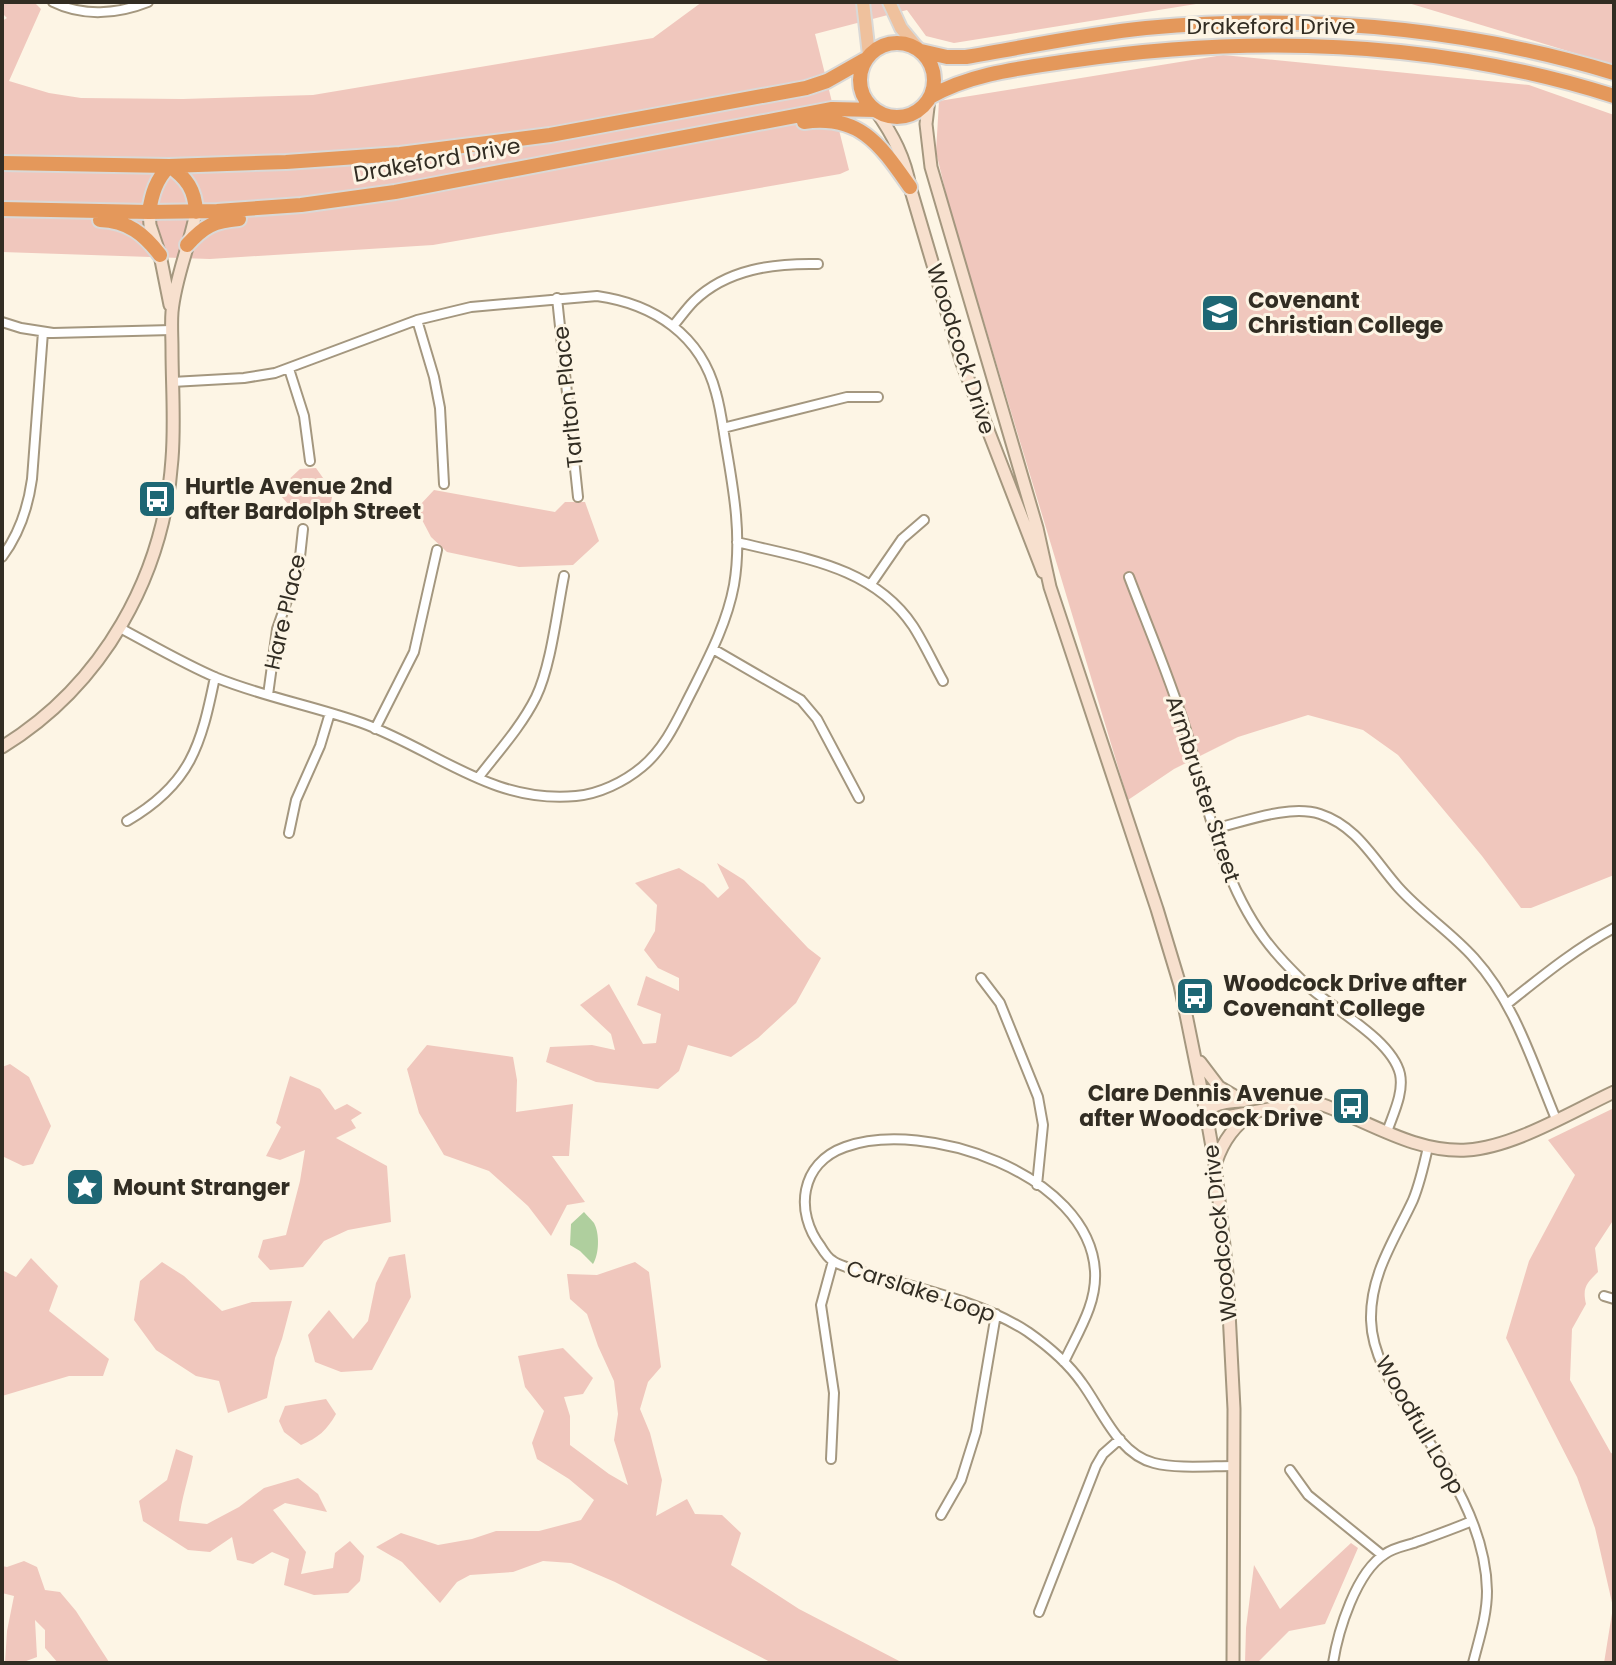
<svg xmlns="http://www.w3.org/2000/svg" width="1616" height="1665" font-family="Poppins,sans-serif">
  <style>
    .green { fill: #f0c7bd }
    .water { fill: #afcf9e }
    .lines { fill: none; stroke-linecap: round; stroke-linejoin: round }
    .street-casing { stroke: #a4977f; stroke-width: 12 }
    .secondary-casing { stroke: #a4977f; stroke-width: 15 }
    .primary-casing { stroke: #dad9d7; stroke-width: 16 }
    .highway-casing { stroke: #dad9d7; stroke-width: 18 }
    .street { stroke: #fff; stroke-width: 8 }
    .secondary { stroke: #f7e0ce; stroke-width: 11 }
    .primary { stroke: #efc19d; stroke-width: 12 }
    .highway { stroke: #e4985b; stroke-width: 14 }
    .labels { text-anchor: middle; dominant-baseline: central; stroke-width: 6; stroke-linejoin: round; paint-order: stroke }
    .street-label { font-size: 22px; fill: #322d23; stroke: #fdf5e5 }
    .poi-label { font-size: 22px; font-weight: bold; fill: #322d23; stroke: #fdf5e5; text-anchor: start }
  </style>
  <rect width="100%" height="100%" fill="#fdf5e5"/>
  <path class="green" d="M2 2H34L41 9 9 81 49 93 81 98 183 99 313 95 653 38 702 2H1614V65L1405 2 1196 4 954 43 926 36 907 10 815 34 849 170 840 174 433 245 210 259 2 252V21L7 18 2 13Z
    M1223 55 1529 85 1614 115V875L1531 908H1521L1482 856 1398 755 1363 730 1308 715 1238 737 1174 769 1128 800 949 206 936 152 939 101Z
    M316 468 333 492 331 502 310 517 297 514 281 496 284 484 300 469Z
    M434 490 555 512 565 502H585L599 541 573 565 519 567 447 552 431 537 420 516V505Z
    M717 863 744 880 808 948 821 958 796 1003 758 1038 731 1057 688 1045 679 1071 658 1089 596 1082 546 1062 550 1047 592 1045 615 1050 611 1034 580 1005 609 984 643 1044 656 1043 661 1014 637 1005 646 976 679 991V978L658 968 644 950 655 931 657 905 635 883 679 868 704 884 718 898 729 888Z
    M427 1045 513 1057 517 1080 516 1112 573 1104 569 1156H552L585 1202 567 1205 551 1236 528 1206 489 1171 444 1155 419 1113 407 1069Z
    M10 1064 29 1077 51 1126 33 1164 23 1166 2 1156V1067Z
    M290 1076 320 1089 335 1110 347 1104 362 1113 351 1120 356 1128 336 1138 387 1166 391 1222 348 1230 324 1241 303 1267 270 1270 258 1257 263 1240 286 1235 300 1181 305 1150 280 1160 266 1156 281 1127 276 1123Z
    M1614 1108V1219L1595 1248 1598 1272C1587 1283 1582 1287 1586 1304L1572 1329 1570 1380 1611 1453 1614 1454V1663H1604L1613 1607 1595 1528 1577 1477 1506 1338 1529 1261 1575 1175 1548 1140Z
    M405 1254 411 1297 372 1370 341 1372 315 1362 308 1335 329 1310 353 1339 368 1321 376 1283 389 1257Z
    M31 1258 58 1286 49 1311 109 1359 103 1376H69L2 1396V1270L16 1277Z
    M162 1262 184 1276 222 1311 252 1302 292 1301 282 1339 275 1358 267 1398 228 1413 219 1381 196 1376 156 1350 134 1320 140 1281Z
    M635 1262 649 1272 661 1367 648 1382 640 1409 650 1433 662 1480 656 1516 687 1499 695 1514 722 1515 741 1533 731 1565 799 1609 903 1663H772L615 1582 571 1563 543 1561 513 1572 470 1575 457 1582 440 1603 402 1562 376 1547 401 1533 438 1545 472 1539 496 1531H539L581 1520 594 1500 569 1479 537 1459 532 1443 544 1411 525 1387 518 1356 563 1348 593 1378 583 1394 564 1397 570 1416V1445L609 1474 628 1485 614 1440 618 1414 614 1381 598 1346 587 1314 570 1299 567 1274 597 1275Z
    M326 1399 336 1414C327 1430 318 1438 301 1445L284 1432 279 1421 285 1406Z
    M176 1449 193 1456C189 1478 181 1499 179 1521L207 1524 239 1507 264 1488 298 1478 318 1494 327 1512 285 1503 273 1510 306 1552 301 1574 333 1568 335 1553 350 1541 364 1556 360 1581 348 1593 314 1595 284 1585 289 1559 272 1552 253 1564 237 1560 232 1537 210 1552 188 1550 143 1521 139 1501 167 1480Z
    M1351 1543 1358 1548 1325 1624 1289 1631 1257 1663H1245L1246 1628 1254 1565 1280 1609Z
    M24 1561 37 1567 45 1590 60 1592 76 1611 109 1662 58 1663 45 1648V1630L35 1620 37 1657 21 1663H5L7 1631 14 1596 2 1593V1566L7 1567Z"/>
  <path class="water" d="M584 1212C587 1216 591 1219 594 1223 600 1234 599 1255 593 1264L580 1251 570 1245 571 1224Z"/>
  <g class="lines">
    <g class="street-casing">
      <path id="street" d="M53 2C83 17 118 14 148 2
        M557 298 578 497
        M417 320 434 377 440 408 444 484
        M2 322 21 328 53 333 172 330
        M673 326C680 318 686 309 694 301 727 269 774 263 818 264
        M289 369 304 416 310 461
        M723 428 847 397H878
        M737 542C801 558 873 566 913 626 924 643 933 663 943 681
        M2 557C20 533 28 508 32 479L43 332
        M1129 577C1148 627 1170 678 1186 730 1207 802 1219 876 1264 938 1277 956 1293 972 1309 987 1335 1010 1392 1040 1400 1074 1404 1093 1393 1114 1387 1132
        M871 584 902 539 924 520
        M120 628C152 645 184 664 217 678 264 697 314 706 362 723 436 750 492 804 576 796 599 794 624 782 642 767 666 747 678 718 692 691 709 657 727 623 734 585 742 538 734 492 726 446 723 429 721 410 716 393 701 335 654 304 597 296L471 307 417 320 275 373 244 378 172 382
        M713 649 801 700 817 719 859 798
        M268 695 277 629 299 566 303 529
        M375 729 414 652 437 550
        M478 778C498 752 521 727 536 697 551 666 557 611 564 576
        M127 821C191 784 201 745 215 677
        M1213 829C1244 822 1289 804 1320 814 1357 826 1374 860 1398 887 1421 913 1451 932 1474 958 1515 1003 1533 1064 1556 1119
        M289 833 296 800 320 746 330 713
        M981 978 1000 1003 1038 1097 1043 1125 1037 1185
        M1507 1004C1541 977 1575 949 1614 928
        M1428 1147C1424 1165 1420 1183 1413 1200 1395 1239 1370 1274 1371 1320 1372 1355 1392 1385 1411 1414 1446 1467 1486 1525 1487 1591 1487 1616 1479 1639 1473 1663
        M1604 1296 1614 1299
        M1064 1362C1078 1332 1097 1304 1095 1271 1089 1174 925 1118 845 1147 800 1163 794 1212 821 1247 824 1252 828 1258 833 1261 837 1264 844 1266 849 1268 907 1286 978 1299 1028 1332 1048 1346 1068 1363 1082 1383 1102 1410 1118 1454 1154 1463 1177 1469 1210 1466 1234 1466
        M831 1459 834 1393 821 1305 833 1261
        M1290 1470 1308 1495 1382 1555
        M941 1515 961 1480 976 1432 996 1314
        M1039 1612 1096 1466 1103 1454 1120 1439
        M1333 1663C1338 1631 1356 1572 1385 1554 1393 1548 1404 1546 1414 1543 1433 1536 1453 1529 1472 1521"/>
    </g>
    <g class="secondary-casing">
      <path id="secondary" d="M929 99 926 124 931 167 1037 528 1050 587 1157 909 1180 985 1206 1113 1215 1164 1227 1273 1234 1409 1233 1663
        M876 111C893 135 905 158 910 187L962 363 1043 572
        M149 212 150 225 160 255 170 305
        M2 747C103 685 164 576 172 459 175 422 172 385 172 349 172 337 171 324 172 312 175 278 190 245 196 212
        M1200 1062 1219 1087 1243 1101
        M1206 1113C1217 1100 1231 1103 1246 1100 1264 1097 1282 1093 1300 1096 1308 1097 1315 1102 1323 1105 1370 1122 1415 1153 1467 1150 1514 1147 1571 1112 1614 1092
        M1206 1113 1215 1118H1221L1279 1107 1319 1105
        M1216 1162C1223 1141 1234 1125 1253 1113"/>
    </g>
    <g class="primary-casing">
      <path id="primary" d="M863 2 869 55
        M889 2 901 28 920 51"/>
    </g>
    <g class="highway-casing">
      <path id="highway" d="M860 80a37 37 0 1 1 74 0a37 37 0 1 1-74 0Z
        M921 51 947 57H966C1026 47 1086 34 1146 28 1304 14 1462 27 1614 73
        M930 97C971 73 1023 68 1069 61 1252 34 1437 40 1614 96
        M804 122C861 114 881 146 910 187
        M2 163 169 166 286 162 400 154 550 135 806 88 827 81 864 60
        M169 166C187 178 195 190 196 212
        M2 209 149 212 217 211 301 205 395 192 832 109 875 110
        M149 212C152 193 156 180 169 166
        M100 220C128 221 144 234 160 255
        M187 245C204 226 214 221 239 219"/>
    </g>
    <use href="#street" class="street"/>
    <use href="#secondary" class="secondary"/>
    <use href="#primary" class="primary"/>
    <use href="#highway" class="highway"/>
  </g>
  <defs>
    <g id="school-square" transform="scale(2)"><rect x="-9" y="-9" width="18" height="18" rx="4" fill="#1e6774" stroke="#fdf5e5"/><path d="M0-5L7-2L0 1L-7-2ZM-4 1L0 2.5L4 1V4Q0 6-4 4Z" fill="#fff"/></g>
    <g id="bus-square" transform="scale(2)"><rect x="-9" y="-9" width="18" height="18" rx="4" fill="#1e6774" stroke="#fdf5e5"/><path d="M-5-6H5V4H4V6H2V4H-2V6H-4V4H-5ZM-3.5-4V0h7V-4ZM-3.5 1.2v1.5H-2V1.2ZM2 1.2v1.5H3.5V1.2Z" fill="#fff"/></g>
    <g id="sight-square" transform="scale(2)"><rect x="-9" y="-9" width="18" height="18" rx="4" fill="#1e6774" stroke="#fdf5e5"/><path d="M0-6L1.8-2.2L6-1.7L2.9 1.2L3.7 5.4L0 3.3L-3.7 5.4L-2.9 1.2L-6-1.7L-1.8-2.2Z" fill="#fff"/></g>
  </defs>
  <g fill-rule="evenodd">
    <use href="#school-square" x="1220" y="313"/>
    <use href="#bus-square" x="157" y="499"/>
    <use href="#bus-square" x="1195" y="996"/>
    <use href="#bus-square" x="1351" y="1106"/>
    <use href="#sight-square" x="85" y="1187"/>
  </g>
  <g class="labels">
    <g class="street-label">
      <text x="1271" y="26">Drakeford Drive</text>
      <text transform="translate(437 160) rotate(-10)">Drakeford Drive</text>
      <text transform="translate(961 349) rotate(72)">Woodcock Drive</text>
      <text transform="translate(568 397) rotate(-96)">Tarlton Place</text>
      <text transform="translate(285 612) rotate(-77)">Hare Place</text>
      <text transform="translate(1203 789) rotate(72)">Armbruster Street</text>
      <text transform="translate(1220 1233) rotate(-96)">Woodcock Drive</text>
      <text transform="translate(921 1291) rotate(18)">Carslake Loop</text>
      <text transform="translate(1420 1425) rotate(60)">Woodfull Loop</text>
    </g>
    <g class="poi-label">
      <text x="1248" y="300">Covenant<tspan x="1248" dy="25">Christian College</tspan></text>
      <text x="185" y="486">Hurtle Avenue 2nd<tspan x="185" dy="25">after Bardolph Street</tspan></text>
      <text x="1223" y="983">Woodcock Drive after<tspan x="1223" dy="25">Covenant College</tspan></text>
      <text x="1323" y="1093" text-anchor="end">Clare Dennis Avenue<tspan x="1323" dy="25">after Woodcock Drive</tspan></text>
      <text x="113" y="1187">Mount Stranger</text>
    </g>
  </g>
  <rect width="1616" height="1665" fill="none" stroke="#322d23" stroke-width="8"/>
</svg>
